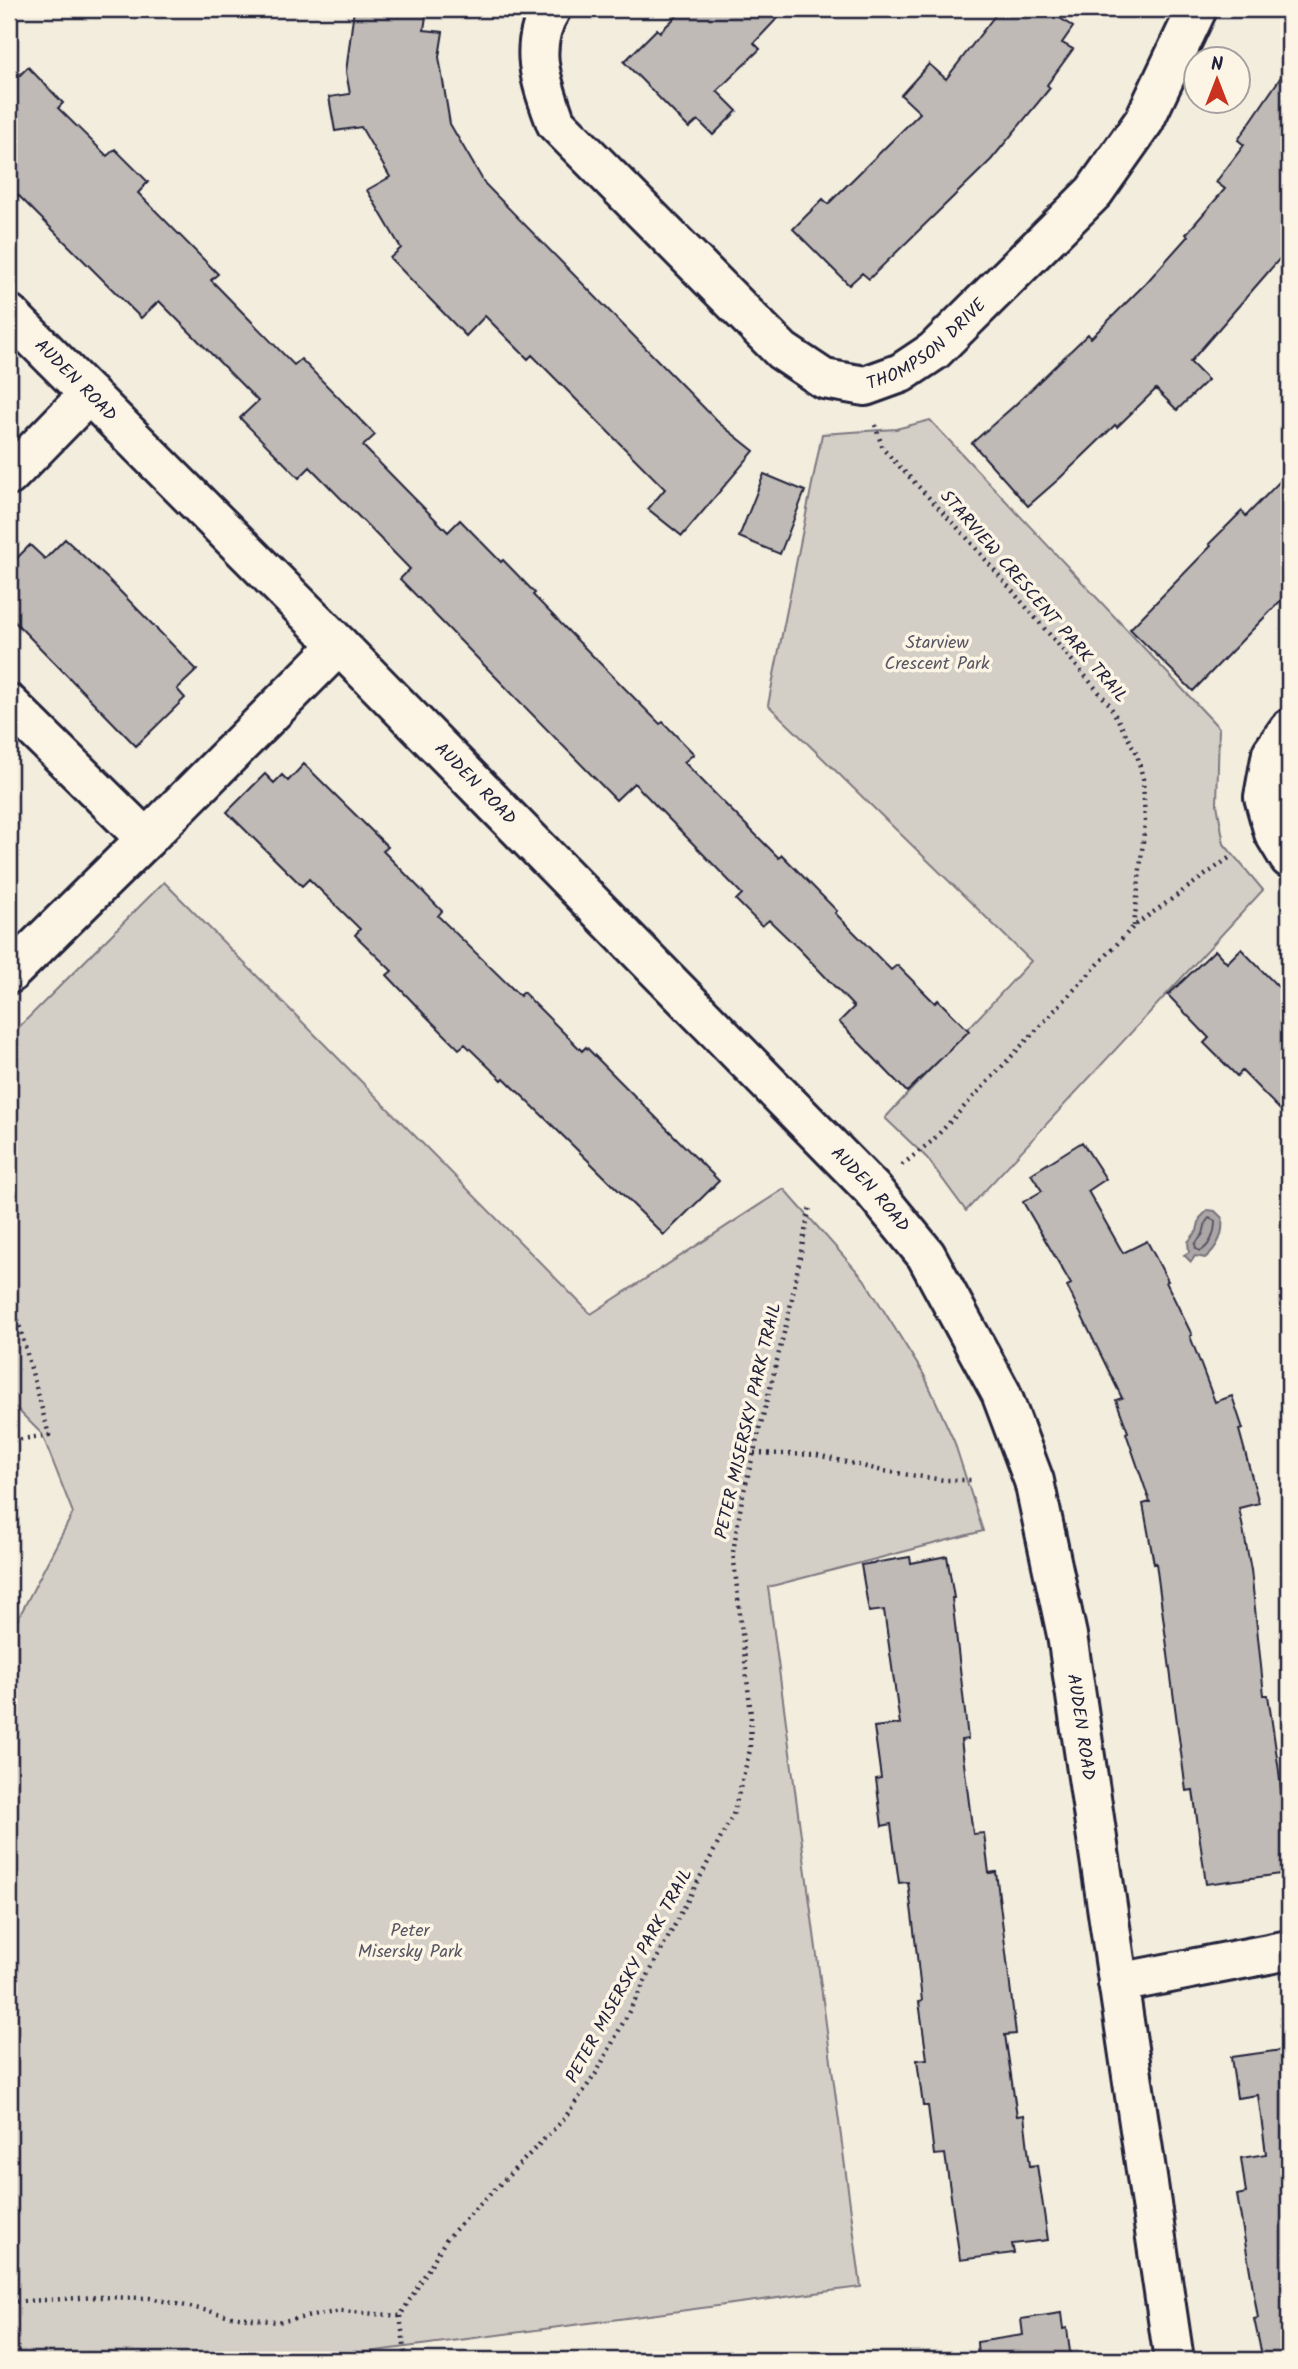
<svg xmlns="http://www.w3.org/2000/svg" width="1298" height="2369" font-family="Kalam,sans-serif">
  <style>
    .green { fill: #d4cfc6; stroke: #7b7880; stroke-width: 2 }
    .water { fill: #aca7a6; stroke: #75727b; stroke-width: 2 }
    .lines { fill: none; stroke-linecap: round; stroke-linejoin: round }
    .shore { stroke: #595766; stroke-width: 2 }
    .building { fill: #bfbab6; stroke: #22223b; stroke-width: 2 }
    .minor-casing { stroke: #22223b; stroke-width: 44 }
    .path { stroke: #22223b; stroke-width: 4.5; stroke-dasharray: 2 5; stroke-linecap: butt }
    .minor { stroke: #fcf5e5; stroke-width: 38 }
    .labels { text-anchor: middle; dominant-baseline: central; stroke-width: 7; stroke-linejoin: round; paint-order: stroke }
    .street-label { font-size: 18px; fill: #22223b; stroke: #fcf5e5 }
    .park-label { font-size: 18px; fill: #575665; stroke: #fcf5e5 }
  </style>
  <rect width="100%" height="100%" fill="#f3edde"/>
  <filter id="ink" filterUnits="userSpaceOnUse"><feTurbulence type="fractalNoise" baseFrequency=".0143" numOctaves="2"/><feDisplacementMap in="SourceGraphic" scale="14" xChannelSelector="R" yChannelSelector="G"/><feConvolveMatrix kernelMatrix="1 2 1 2 8 2 1 2 1" color-interpolation-filters="sRGB"/></filter>
  <g filter="url(#ink)">
    <path class="green" d="M930 420 1219 728 1217 804 1224 844 1263 890 966 1211 927 1158 885 1118 1031 961 768 705 822 434 896 429Z
      M164 882 591 1314 784 1189 864 1279 924 1375 954 1441 983 1531 768 1587 861 2287 308 2360H9V1636L73 1513 42 1434 9 1401V1037Z"/>
    <path class="water" d="M1208 1210 1215 1211 1222 1218C1224 1234 1217 1248 1205 1258L1195 1256 1191 1262 1184 1255 1189 1252 1188 1242 1197 1231 1200 1218Z"/>
    <g class="lines">
      <path class="shore" d="M1209 1218 1215 1221C1215 1232 1211 1246 1200 1251L1196 1249 1195 1244 1203 1234 1206 1222Z"/>
    </g>
    <path class="building" d="M354 9H427L424 30 443 32 439 57 450 124 485 184 719 423 754 451 682 536 648 509 665 489 532 355 528 359 485 316 466 336 390 258 401 248 367 190 390 177 361 127 335 131 329 97 350 94 346 72Z
      M684 9H786L754 43 760 49 717 91 737 111 713 135 698 120 689 128 624 62 657 29 660 32Z
      M1000 9H1047L1073 27 1062 43 1073 49 1047 85 1050 88 991 160 869 279 862 273 849 285 793 229 823 199 828 204 920 113 901 95 929 64 946 79Z
      M1289 65V248L1190 362 1208 380 1177 410 1156 389 1117 427 1115 425 1060 478 1028 506 972 443 1015 405 1088 334 1091 338 1146 283 1188 236 1186 234 1225 189 1216 182 1244 145 1238 140Z
      M28 67 63 103 58 108 107 156 115 149 148 182 138 193 218 274 211 280 294 365 301 359 375 435 363 446 412 496 448 532 460 520 501 562 503 560 535 593 533 595 579 642 660 724 663 722 694 754 684 762 728 807 779 858 782 855 837 911 835 913 891 970 897 965 935 1003 938 1000 969 1031 907 1092 839 1022 854 1007 799 949 769 920 762 926 736 900 742 894 634 783 616 800 400 579 410 569 368 526 310 467 299 478 240 418 258 401 159 301 141 318 9 186V86Z
      M1289 472V592L1193 691 1130 629 1211 546 1209 544 1242 511 1246 516Z
      M764 474 805 491 780 554 739 537Z
      M65 539 108 579 197 670 177 689 185 698 136 746 9 616V566L30 545 45 559Z
      M304 764 388 847 383 851 442 911 438 916 520 996 523 992 582 1051 586 1047 719 1181 664 1235 504 1078 502 1080 465 1044 459 1049 426 1016 387 975 392 971 355 935 360 929 309 879 302 886 227 812 265 774 274 783 282 775 288 781Z
      M1241 949 1289 998V1119L1242 1071 1237 1076 1204 1043 1209 1038 1168 995 1215 950 1227 963Z
      M1082 1142 1106 1179 1088 1191 1123 1253 1147 1241 1168 1281 1166 1282 1192 1335 1190 1336 1215 1402 1232 1396 1243 1429 1239 1430 1259 1503 1239 1508 1251 1570 1264 1695H1268L1279 1771 1289 1873 1206 1884 1193 1790 1186 1791 1156 1563 1154 1564 1143 1504 1150 1502 1126 1433 1128 1432 1116 1400 1122 1398 1067 1286 1071 1284 1023 1202 1042 1191 1031 1174Z
      M947 1556 954 1598H952L968 1739 961 1740 973 1834 984 1833 989 1873 996 1872 1016 2034 1005 2035 1017 2116 1024 2115 1030 2166 1037 2165 1048 2240 1012 2244 1014 2253 960 2260 945 2154 934 2155 928 2106H923L917 2060 927 2059 919 2002 922 2001 916 1947 908 1882 899 1883 891 1824 882 1826 876 1779 881 1778 874 1727 900 1724 884 1610 869 1612 861 1565 910 1557 911 1563Z
      M1289 2049V2360H1263L1254 2319 1258 2318 1237 2195 1246 2193 1241 2158 1266 2154 1258 2095 1237 2098 1231 2057Z
      M1061 2313 1063 2329 1067 2328 1071 2360H978L977 2342 1023 2335 1021 2319Z"/>
    <g class="lines">
      <g class="minor-casing">
        <g id="minor">
          <path id="s1" d="M551 9C527 47 542 84 556 123L782 351 824 379 865 386 901 373 934 351 1094 192 1144 121 1197 9"/>
          <path id="s2" d="M9 314 339 645 872 1189 926 1255 946 1292 1001 1393 1034 1481 1067 1635 1174 2360"/>
          <path d="M9 476 89 394"/>
          <path d="M9 704 146 839 339 645"/>
          <path d="M1289 729 1272 753 1264 797 1274 833 1289 858"/>
          <path d="M9 974 146 839"/>
          <path d="M1118 1983 1289 1950"/>
        </g>
      </g>
      <path class="path" d="M875 425 883 449 967 538 1109 704 1137 754 1143 779 1145 822 1134 926
        M902 1165 932 1141 1134 926 1229 858
        M9 1301 14 1306 49 1435 9 1441
        M754 1453 817 1455 883 1471 944 1480H974
        M9 2302 98 2297 150 2298 231 2316 277 2322 341 2311 400 2316 447 2238 563 2120 597 2072 733 1815 750 1750 751 1715 733 1552 742 1499 789 1313 810 1206
        M400 2316 406 2360"/>
      <use href="#minor" class="minor"/>
    </g>
  </g>
  <g class="labels">
    <g class="street-label">
      <text stroke="none"><textPath href="#s1" startOffset="607">THOMPSON DRIVE</textPath></text>
      <text stroke="none"><textPath href="#s2" startOffset="94">AUDEN ROAD</textPath></text>
      <text transform="translate(1033 597) rotate(49)">STARVIEW CRESCENT PARK TRAIL</text>
      <text stroke="none"><textPath href="#s2" startOffset="662">AUDEN ROAD</textPath></text>
      <text stroke="none"><textPath href="#s2" startOffset="1228">AUDEN ROAD</textPath></text>
      <text transform="translate(749 1421) rotate(-77)">PETER MISERSKY PARK TRAIL</text>
      <text stroke="none"><textPath href="#s2" startOffset="1816">AUDEN ROAD</textPath></text>
      <text transform="translate(630 1976) rotate(-61)">PETER MISERSKY PARK TRAIL</text>
    </g>
    <g class="park-label">
      <text x="937" y="643">Starview<tspan x="937" dy="21">Crescent Park</tspan></text>
      <text x="410" y="1931">Peter<tspan x="410" dy="21">Misersky Park</tspan></text>
    </g>
  </g>
  <rect width="1298" height="2369" fill="none" stroke="#fcf5e5" stroke-width="35"/>
  <rect x="18" y="18" width="1263" height="2334" fill="none" stroke="#22223b" stroke-width="2.5" filter="url(#ink)"/>
  <g transform="translate(1217 80)"><circle r="33" fill="#fcf5e5" stroke="#a5a1a1" stroke-width="2"/>
  <path d="M0-5L12 26L0 18L-12 26Z" fill="#c8321e"/>
  <text y="-10" font-size="19" font-weight="bold" text-anchor="middle" fill="#22223b">N</text>
  </g>
</svg>
